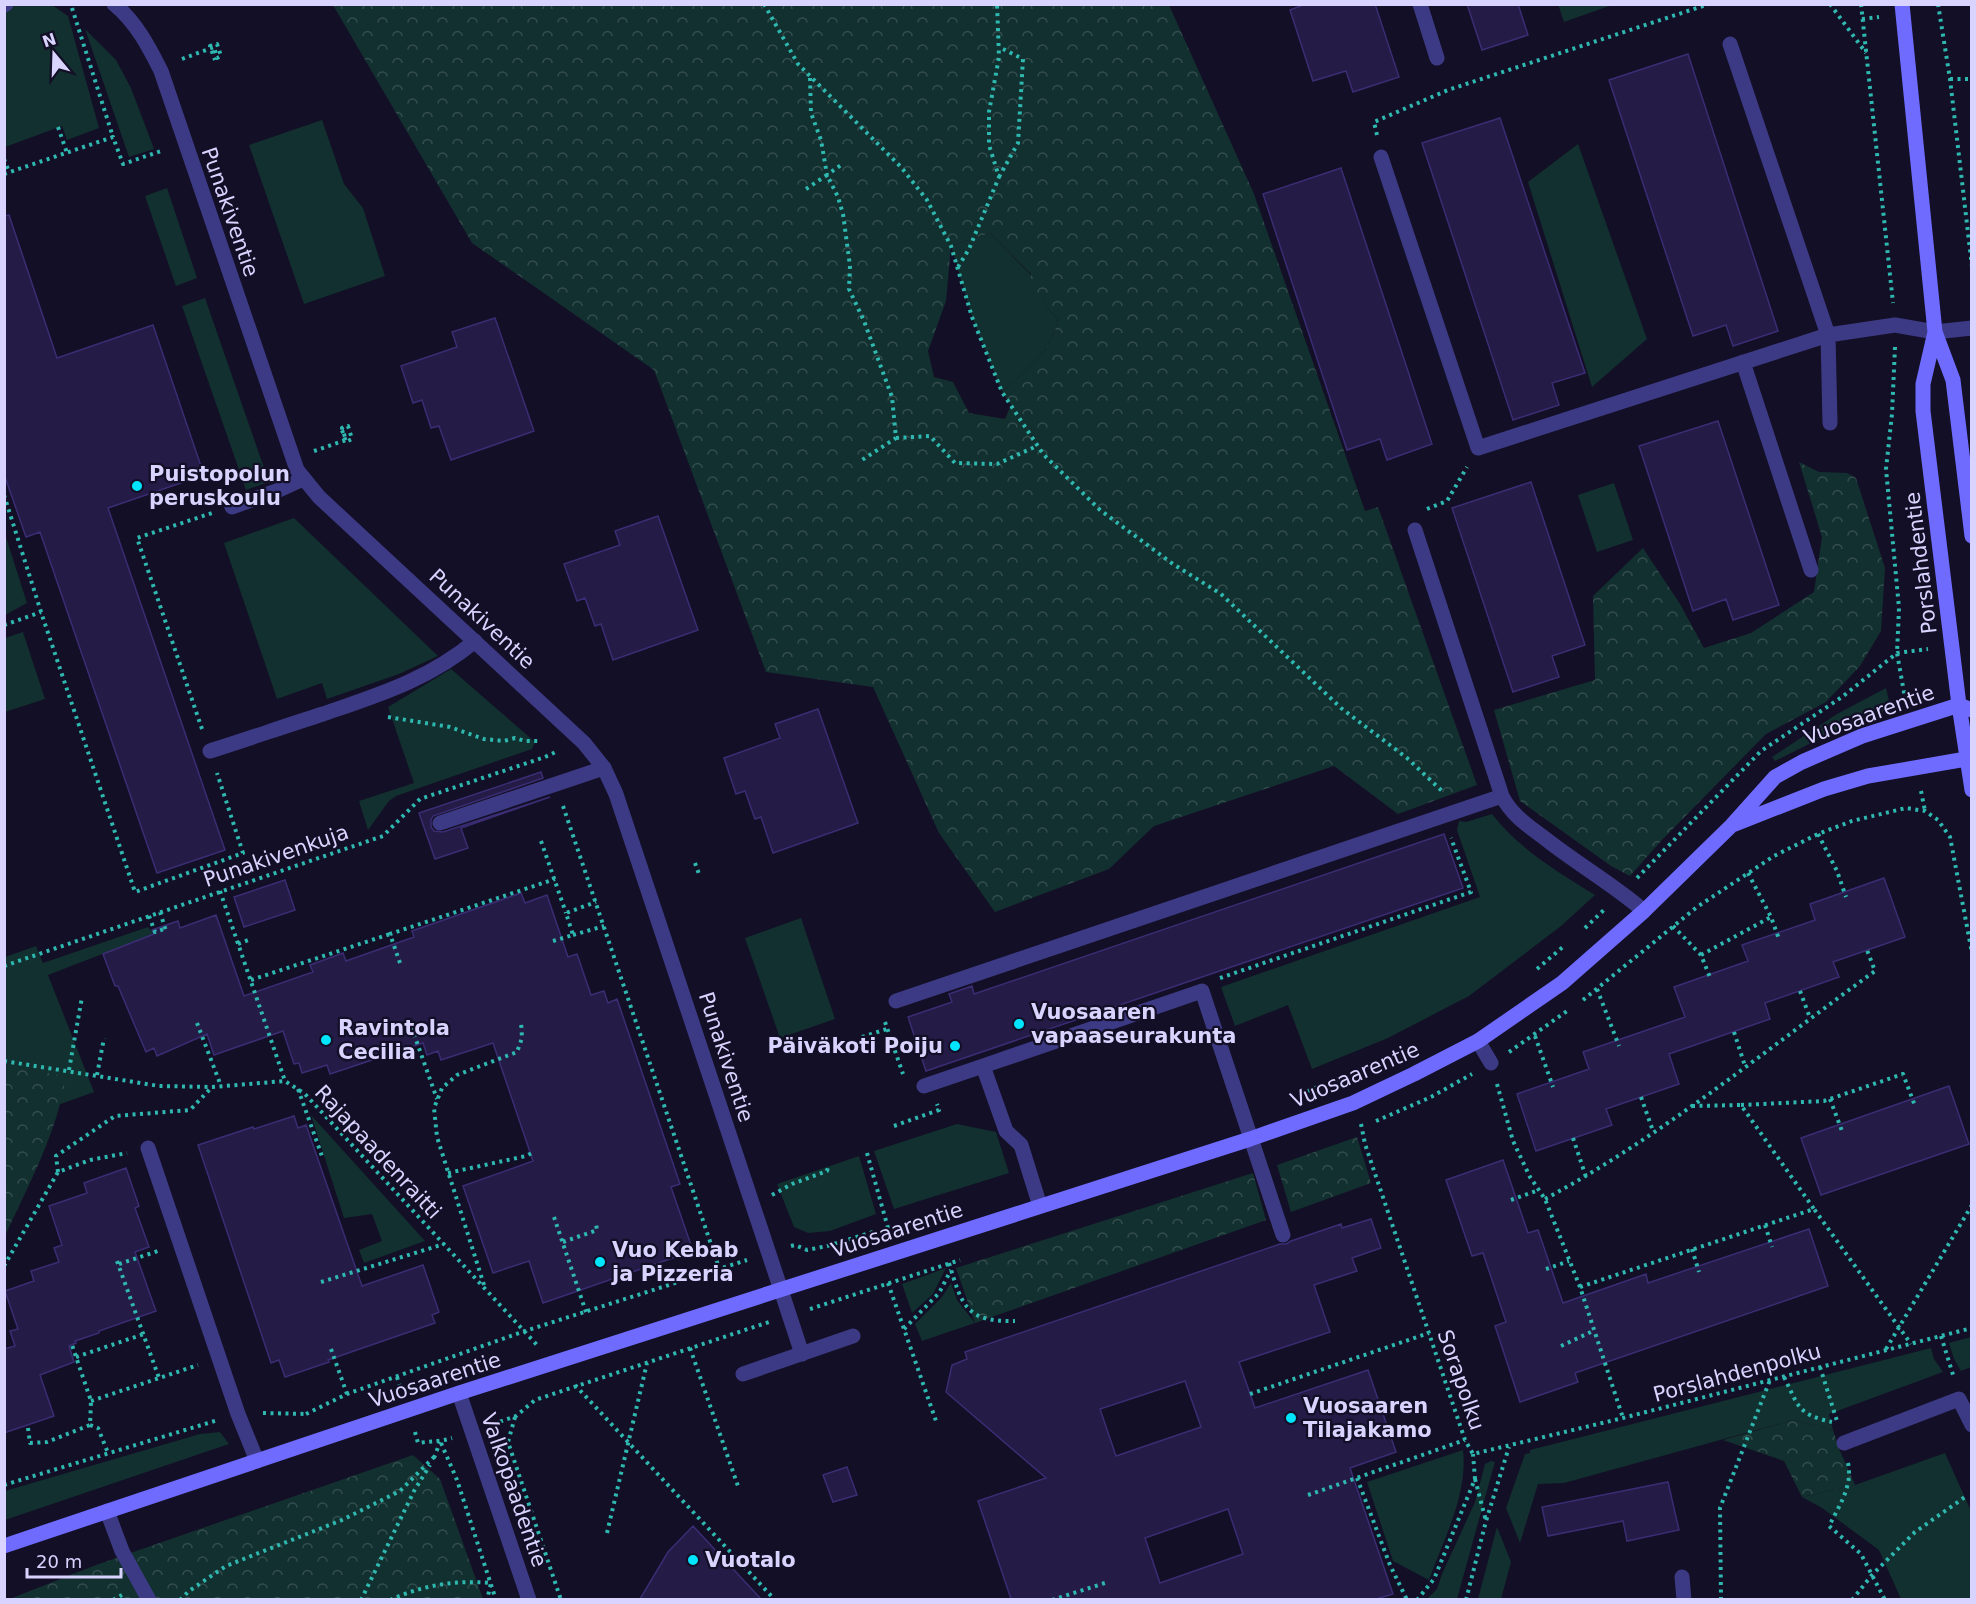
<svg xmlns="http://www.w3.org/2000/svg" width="1976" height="1604" font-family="'DejaVu Sans',sans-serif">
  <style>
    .green { fill: #12302f }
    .forest { fill: url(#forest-crowns); fill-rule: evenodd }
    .building { fill: #241b47; stroke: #3b2d73; stroke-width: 1.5; fill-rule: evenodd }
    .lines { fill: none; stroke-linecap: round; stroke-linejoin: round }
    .path { stroke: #2fb8b0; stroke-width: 4; stroke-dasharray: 3 4.5; stroke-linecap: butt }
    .lane { stroke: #3d3a85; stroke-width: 15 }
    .street { stroke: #3d3a85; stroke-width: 15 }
    .secondary { stroke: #6f6bff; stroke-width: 15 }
    .poi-dot { fill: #00e5ff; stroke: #130f26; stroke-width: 2 }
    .labels { text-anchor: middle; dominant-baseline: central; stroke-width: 4.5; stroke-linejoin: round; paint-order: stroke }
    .street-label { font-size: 21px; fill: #d9d4ff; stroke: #130f26 }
    .poi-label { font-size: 21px; font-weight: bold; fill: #d9d4ff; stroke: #130f26; text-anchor: start }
  </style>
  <defs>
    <pattern id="forest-crowns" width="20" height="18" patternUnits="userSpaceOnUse" patternTransform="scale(1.5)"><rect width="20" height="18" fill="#12302f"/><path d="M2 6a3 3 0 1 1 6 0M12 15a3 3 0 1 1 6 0" fill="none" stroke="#344d4e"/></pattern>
  </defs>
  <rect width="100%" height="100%" fill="#130f26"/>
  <path class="green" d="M1558 4H1612V5L1564 22Z
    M4 5H52L68 16 99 128 67 140 62 126 5 147Z
    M85 29 116 60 131 88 154 149 129 157Z
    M322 120 344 184 363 208 385 276 304 304 249 145Z
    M1578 144 1647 339 1592 387 1528 182Z
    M167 188 197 278 176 286 145 196Z
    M990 233 1031 275 1044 295 1047 308 1058 319C1052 352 1026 370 1002 392L972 317 951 246Z
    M205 298 269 482 246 490 182 306Z
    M1614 483 1633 540 1597 552 1578 495Z
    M294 518 438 656 399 674 327 699 322 683 277 699 224 543Z
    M5 534 27 603 5 615H4Z
    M23 632 45 699 5 712V638Z
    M451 669 535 742 532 749 396 796 389 801 368 830 359 801 414 783 388 707Z
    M1886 688 1891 709 1821 738 1775 761 1772 757 1837 714Z
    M1492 814C1519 849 1558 872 1595 895L1561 926 1469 996 1388 1038 1312 1069 1288 1005 1235 1026 1221 987 1480 897 1457 830 1459 821 1466 822Z
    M801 918 835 1019 780 1038 745 938Z
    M148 927 154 934 48 975 94 1092 5 1124V957L36 946 43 963Z
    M311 1115 425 1241 364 1263 359 1250 382 1241 372 1214 344 1218Z
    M957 1124 996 1132 1009 1173 894 1209 874 1151Z
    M859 1156 876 1214 830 1231 808 1233 794 1227 777 1184Z
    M946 1268 933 1294 912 1313 902 1284Z
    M951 1283 957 1300 975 1323 922 1341 915 1324 942 1297Z
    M1971 1337V1367L1961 1371 1954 1359 1949 1343Z
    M1931 1348 1934 1359 1943 1372 1829 1414 1833 1430 1793 1420 1564 1483 1538 1484 1520 1543 1506 1508 1525 1454 1530 1453V1450Z
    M220 1432 229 1444 5 1520V1491L200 1434Z
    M1463 1450C1468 1495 1444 1538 1429 1580L1393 1561 1367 1482Z
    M1945 1453 1971 1511V1599H1901L1879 1550 1822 1508 1802 1497 1855 1485Z
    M1491 1461 1495 1462 1493 1469 1457 1599H1427L1437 1589 1442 1574 1475 1502 1485 1464Z
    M1497 1527 1511 1562 1501 1599H1478Z"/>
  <path class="forest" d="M333 5H1169L1254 194 1365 511 1378 507 1477 785 1398 814 1334 766 1154 826 1109 869 995 912 939 833 873 687 766 672 654 370 472 243ZM990 233 1031 274 1029 292 1044 296 1047 308 1058 319C1052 352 1026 370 1002 392L1011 405 1005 419 969 413 953 382 934 377 928 351 946 301 951 246Z
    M1799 462 1819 472 1847 473 1856 478 1885 568 1881 631 1860 666 1826 702 1766 734 1661 841 1630 876 1611 866 1520 801 1494 710 1595 680 1593 596 1643 548 1680 604 1704 648 1751 633 1814 592 1822 537Z
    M5 1066 66 1076C57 1133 29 1184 5 1236Z
    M1357 1137 1371 1183 1291 1212 1277 1165Z
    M1253 1173 1266 1220 975 1323 956 1268Z
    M1793 1420 1833 1430 1840 1451 1855 1485 1802 1497 1784 1461 1723 1440Z
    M413 1455 440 1479 483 1599 7 1600 96 1565Z"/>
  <path class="building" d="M1306 4H1375L1399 77 1353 92 1346 71 1313 81 1290 10Z
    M1467 4H1518L1528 35 1482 50Z
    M1688 54 1778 331 1733 346 1726 325 1693 336 1609 80Z
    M1500 118 1585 373 1552 383 1559 405 1513 420 1422 143Z
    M1341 168 1432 444 1387 460 1380 439 1347 450 1263 194Z
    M9 215 57 358 153 325 204 475 108 508 225 850 157 873 40 532 26 537 4 474V216Z
    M495 318 534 431 451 460 439 426 431 428 422 400 413 403 401 366 457 347 452 332Z
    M1718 421 1779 605 1733 620 1726 599 1693 611 1639 446Z
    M1531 482 1585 645 1552 656 1559 677 1513 692 1452 508Z
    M658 516 698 630 613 660 601 624 595 626 585 598 577 601 564 564 620 545 615 531Z
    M818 709 858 823 773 853 761 817 755 819 745 791 736 794 724 758 780 738 775 724Z
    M541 772 543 778 433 816 431 820V827L434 831 443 832 550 797 461 828 468 848 435 859 419 813Z
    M1444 834 1463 888 926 1071 908 1017 952 1002 949 994 972 986 974 994Z
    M1884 878 1905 937 1833 962 1839 977 1765 1003 1770 1019 1669 1054 1679 1084 1606 1109 1612 1125 1536 1151 1517 1094 1589 1069 1583 1052 1685 1017 1674 987 1748 961 1742 945 1815 920 1810 904Z
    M285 880 295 910 244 927 234 897Z
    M521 893 525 903 547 895 568 957 577 954 591 995 604 991 608 1003 617 999 680 1184 671 1187 693 1251 543 1303 529 1261 493 1273 463 1186 533 1161 493 1043 441 1060 438 1051 427 1055 423 1043 330 1074 327 1065 302 1073 299 1063 294 1064 283 1031 214 1055 207 1034 157 1056 154 1048 146 1052 118 986H115L103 954 154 934 152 930 178 921 180 928 216 915 244 996 313 972 310 965 343 953 346 961 414 937 412 931Z
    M1949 1086 1969 1144 1821 1195 1801 1138Z
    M294 1116 298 1128 306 1125 362 1286 423 1265 439 1312 432 1315 435 1323 328 1360 329 1362 285 1377 279 1360 271 1363 198 1145 253 1127 254 1129Z
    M1503 1160 1528 1233 1538 1230 1563 1303 1646 1274 1648 1283 1809 1229 1828 1286 1575 1373 1578 1382 1520 1402 1495 1326 1506 1322 1483 1253 1472 1256 1446 1180Z
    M126 1168 139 1206 135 1208 149 1247 135 1252 156 1311 99 1331V1333L75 1341 76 1343 69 1346 74 1362 40 1375 54 1416 4 1433V1349L15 1346 10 1331 18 1329 5 1291 34 1281 31 1271 59 1262 54 1248 62 1245 49 1206 87 1193 84 1183Z
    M1371 1219 1381 1248 1352 1258 1357 1271 1314 1285 1330 1332 1239 1362 1255 1408 1368 1370 1396 1452 1350 1468 1393 1594 1376 1599H1011L978 1501 1046 1478 946 1392 952 1365 967 1359 965 1352 1280 1244H1286L1291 1241 1341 1224 1342 1228ZM1185 1381 1201 1427 1116 1456 1100 1409ZM1228 1509 1243 1554 1160 1583 1145 1538Z
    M847 1467 857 1495 833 1502 823 1475Z
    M1668 1482 1679 1530 1627 1541 1623 1521 1548 1536 1542 1507Z
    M693 1526 761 1599H640L668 1552Z"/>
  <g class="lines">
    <path class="path" d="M764 4 798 64 901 167 927 200 951 246 972 317 1002 392 1043 454 1100 510 1173 564 1221 594 1341 708 1407 758 1442 791
      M1830 4 1866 53
      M1861 4 1893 303
      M1938 4 1950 79 1972 267
      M72 8 113 137
      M1862 19 1879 17
      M182 59 214 47 217 58 221 56 217 44 210 46 215 60
      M810 78 811 113 821 140 827 175 841 165
      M1950 79H1972
      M58 127 67 153
      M1377 135 1374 122 1448 90 1709 4
      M4 159 9 172
      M4 174 113 137 123 164 161 151
      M999 177 1018 143 1023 59 999 47
      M806 189 827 175 838 197 843 214 850 266 849 289 864 321 892 397 896 438 862 460
      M958 267 969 249 999 177 989 145V112L999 57 997 4
      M1895 347 1892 414 1886 469 1899 608 1897 653 1905 698
      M896 438 930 436 955 463 997 464 1037 446
      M314 451 346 440 342 428 348 426 352 439 346 442 341 427
      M4 495 41 612 135 892 243 853 217 773
      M1427 509 1447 501 1467 467
      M4 625 41 612
      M388 717 450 727 484 739 504 741 515 738 525 741H540
      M202 729 137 538 212 513
      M1921 791 1925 811
      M563 806 719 1268
      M1818 834 1837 871 1846 897
      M541 841 566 913
      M695 863 699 874
      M1748 873 1771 917 1779 939
      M1637 878 1761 751 1842 697 1897 653 1928 649
      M220 891 285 1081
      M160 912 166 931
      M149 916 155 932 167 928
      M1673 926 1701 955 1711 980
      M1585 928 1606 908
      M573 935 604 926
      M553 941 573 935 566 913 596 902
      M238 944 251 939
      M1701 955 1771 917
      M400 963 390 934 555 879
      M4 966 383 836 420 799 545 757 558 751
      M1537 969 1564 946
      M1220 978 1471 892 1451 838
      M251 980 390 934
      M1597 989 1619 1046
      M1800 991 1810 1018
      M1583 1000 1697 907 1774 856 1818 834 1852 821 1906 808 1925 811 1938 820 1950 837 1972 953
      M409 1020 437 1099
      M885 1022 903 1074
      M197 1023 221 1086
      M1734 1032 1745 1066
      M1535 1036 1553 1087
      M862 1037 887 1029
      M1509 1052 1567 1011
      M4 1061 159 1086 212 1087 285 1081 305 1094 537 1345
      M69 1070 82 997
      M97 1075 104 1038
      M1497 1084 1513 1141 1530 1177 1545 1199 1580 1287 1623 1418
      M298 1089 323 1159
      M1308 1091 1368 1067
      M1641 1097 1653 1131
      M1830 1099 1842 1131
      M1741 1105 1824 1101 1903 1074 1915 1106
      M1692 1106 1741 1105 1814 1209
      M1376 1121 1431 1097 1472 1074
      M1361 1124 1365 1144 1465 1440 1473 1454 1623 1418 1972 1328
      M894 1126 939 1110 937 1104
      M1573 1138 1586 1177
      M867 1153 888 1228
      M58 1172 56 1156 115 1116 190 1110 212 1087
      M448 1173 526 1156 534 1152
      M772 1195 792 1184 827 1171 828 1167
      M1545 1199C1662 1136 1767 1049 1875 971L1867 950
      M1511 1200 1539 1190
      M554 1217 586 1312
      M1765 1225 1772 1247
      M563 1242 597 1230 596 1224
      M791 1246 795 1245 807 1250 827 1246 873 1232
      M1692 1249 1699 1272
      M117 1261 159 1378
      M949 1263C962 1306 966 1322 1015 1321
      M119 1264 158 1251
      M4 1266 58 1172 90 1160 127 1153
      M1546 1269 1569 1261
      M321 1282 444 1244
      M888 1283 936 1421
      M484 1285 437 1137 434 1108 442 1088 457 1075 517 1052 522 1038 521 1021
      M1580 1287 1814 1209 1911 1344
      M810 1309 960 1260
      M904 1329 939 1293 951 1270
      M1941 1336 1954 1378
      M1561 1346 1593 1331
      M690 1348 739 1489
      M331 1349 347 1394
      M1886 1349 1972 1205
      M76 1357 144 1334
      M1820 1367 1837 1421
      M397 1377 400 1387
      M1784 1377C1799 1407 1797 1414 1832 1422
      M575 1385 775 1600
      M1250 1394 1429 1333
      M91 1401 198 1365
      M263 1413 307 1414
      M306 1414 347 1394 525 1331 747 1260
      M515 1417 508 1442 561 1600
      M493 1424 516 1416 535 1400 769 1322
      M90 1425 98 1428 108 1453
      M28 1428 30 1443 47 1442 90 1425 91 1401 72 1345
      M415 1432 418 1443C430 1441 440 1442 452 1438
      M441 1443 457 1480 496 1600
      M434 1458 440 1442
      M1848 1463C1853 1486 1839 1506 1829 1526L1861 1554 1885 1600
      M1357 1478 1390 1565 1407 1600
      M1475 1479 1486 1521
      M4 1485 218 1420
      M1308 1495 1465 1440
      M607 1533 647 1363
      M113 1600 122 1595
      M180 1600 189 1591 226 1566 342 1520 400 1491 434 1457
      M361 1600 414 1491 430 1465
      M390 1600C423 1585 455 1580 491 1583L487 1600
      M1052 1600 1108 1582
      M1417 1600 1434 1579 1475 1479 1473 1454
      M1466 1600 1486 1521 1509 1447
      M1721 1600 1720 1508 1770 1380
      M1852 1600 1872 1575 1915 1532 1965 1497"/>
    <path class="lane" d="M1420 4 1437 58
      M4 5 6 4
      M1730 44 1828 335 1830 423
      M1381 157 1478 448 1828 335 1895 325 1935 332
      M1743 362 1811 570
      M232 507 279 490 303 479
      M1415 530 1502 796C1512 816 1530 827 1547 840 1579 865 1614 885 1644 911
      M210 751C248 739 285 726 323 714 378 695 430 679 475 641
      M440 823 604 768
      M896 1001 1502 796
      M1478 1041 1491 1063
      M924 1086 983 1066
      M148 1148 238 1414 257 1461
      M1040 1206 1021 1145 1006 1131 983 1066 1202 991 1283 1235
      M781 1290 802 1354
      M743 1374 853 1336
      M1844 1443 1959 1399 1972 1425
      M107 1511 122 1551 149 1600
      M1682 1577 1684 1600"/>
    <path class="street" d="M114 4C136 22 149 47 161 71L297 470 319 497 584 743 604 768 616 794 781 1290
      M1935 332 1972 328
      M459 1393 529 1600"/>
    <path class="secondary" d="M1902 4 1935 332 1953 380 1972 536
      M1935 332 1923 384V411L1959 705 1972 790
      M1735 824 1824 789 1868 776 1966 759 1971 753
      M4 1546 459 1393 1250 1139 1353 1103 1414 1074 1478 1041 1562 983 1644 911 1732 825 1775 777 1802 762 1862 736 1959 705 1972 710"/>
  </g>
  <g class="poi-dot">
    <circle cx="137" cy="486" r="6"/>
    <circle cx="1019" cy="1024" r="6"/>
    <circle cx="326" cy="1040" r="6"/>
    <circle cx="955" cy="1046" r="6"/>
    <circle cx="600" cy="1262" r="6"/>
    <circle cx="1291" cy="1418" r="6"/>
    <circle cx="693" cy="1560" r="6"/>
  </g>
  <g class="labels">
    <g class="street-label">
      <text transform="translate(230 212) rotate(71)">Punakiventie</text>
      <text transform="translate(1921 563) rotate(-97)">Porslahdentie</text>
      <text transform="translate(482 619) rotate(43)">Punakiventie</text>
      <text transform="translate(1869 715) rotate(-20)">Vuosaarentie</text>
      <text transform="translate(276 856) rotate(-19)">Punakivenkuja</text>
      <text transform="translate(726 1057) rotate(72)">Punakiventie</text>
      <text transform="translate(1355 1075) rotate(-23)">Vuosaarentie</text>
      <text transform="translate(378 1152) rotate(47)">Rajapaadenraitti</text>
      <text transform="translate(897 1230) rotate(-18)">Vuosaarentie</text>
      <text transform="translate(1737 1373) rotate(-15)">Porslahdenpolku</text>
      <text transform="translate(435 1380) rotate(-18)">Vuosaarentie</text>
      <text transform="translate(1461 1380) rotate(71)">Sorapolku</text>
      <text transform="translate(514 1490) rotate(71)">Valkopaadentie</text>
    </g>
    <g class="poi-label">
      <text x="149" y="474">Puistopolun<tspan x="149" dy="24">peruskoulu</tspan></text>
      <text x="1031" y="1012">Vuosaaren<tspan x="1031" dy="24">vapaaseurakunta</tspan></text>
      <text x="338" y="1028">Ravintola<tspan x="338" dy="24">Cecilia</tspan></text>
      <text x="943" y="1046" text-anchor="end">Päiväkoti Poiju</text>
      <text x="612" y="1250">Vuo Kebab<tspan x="612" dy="24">ja Pizzeria</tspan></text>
      <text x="1303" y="1406">Vuosaaren<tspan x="1303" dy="24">Tilajakamo</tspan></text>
      <text x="705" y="1560">Vuotalo</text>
    </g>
  </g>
  <rect width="1976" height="1604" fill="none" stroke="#d9d4ff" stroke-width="12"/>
  <g transform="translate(54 54) rotate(341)" stroke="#130f26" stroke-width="4.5" paint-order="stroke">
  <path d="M0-4.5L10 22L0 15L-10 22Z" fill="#d9d4ff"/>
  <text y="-9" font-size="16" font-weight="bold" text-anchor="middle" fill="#d9d4ff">N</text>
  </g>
  <path d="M27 1568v9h94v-9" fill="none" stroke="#d9d4ff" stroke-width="3"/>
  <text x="36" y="1568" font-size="18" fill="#d9d4ff" stroke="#130f26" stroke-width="4.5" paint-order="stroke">20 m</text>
</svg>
